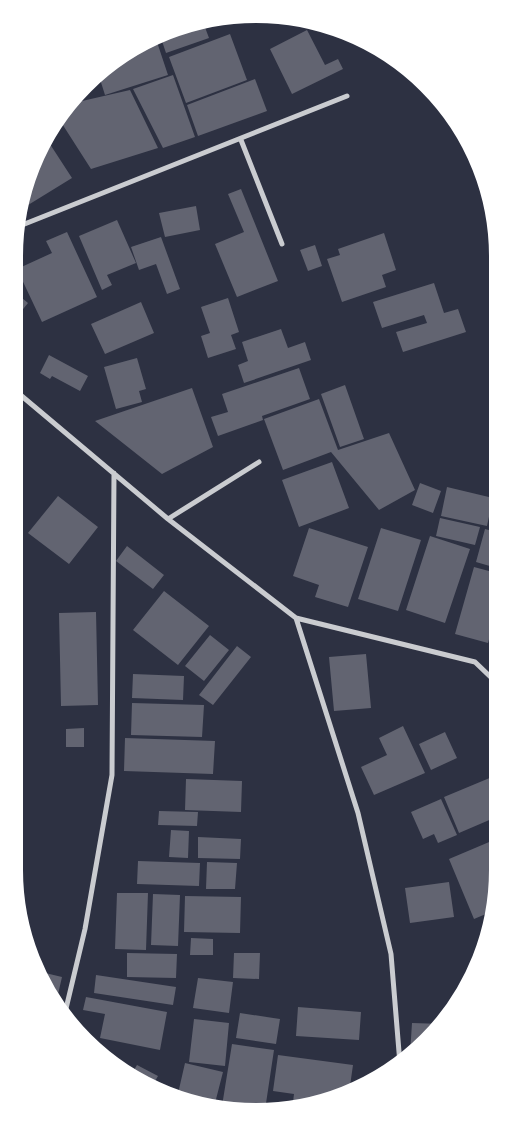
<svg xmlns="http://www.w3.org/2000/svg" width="512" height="1126" font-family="'Open Sans',sans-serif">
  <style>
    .building { fill: #626471 }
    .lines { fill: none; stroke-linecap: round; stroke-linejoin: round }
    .minor { stroke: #caccd0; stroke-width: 5 }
    .rim { fill: none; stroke: #fff; stroke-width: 6 }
  </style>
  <rect width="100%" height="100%" fill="#2d3142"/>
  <path class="building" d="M203 22 209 38 166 53 159 32Z
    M307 30 325 65 338 59 343 69 292 94 270 49Z
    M230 34 247 80 186 103 169 57Z
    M156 39 168 75 105 95 98 73 143 43Z
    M173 75 195 137 163 148 133 89Z
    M255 79 267 111 198 136 187 105Z
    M130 90 158 148 91 169 59 119 69 104Z
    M46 138 72 178 20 210 30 163Z
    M241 189 278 281 237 297 215 244 244 232 228 194Z
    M196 206 200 230 165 237 159 213Z
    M117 220 136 263 107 275 112 285 102 290 79 236Z
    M67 232 97 297 42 322 17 269 52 253 46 241Z
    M384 233 396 270 382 275 386 287 342 302 327 259 340 255 338 249Z
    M161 237 180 289 167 294 156 264 139 270 131 247Z
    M315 245 322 266 308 271 300 250Z
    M434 283 444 313 458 309 466 332 403 352 396 332 427 323 424 315 382 328 373 302Z
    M11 289 28 303 11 324Z
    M228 298 239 332 231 335 236 349 208 358 201 336 210 333 201 307Z
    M141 302 154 333 105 354 91 324Z
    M281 329 288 348 305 342 311 360 244 383 238 365 248 361 242 342Z
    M49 355 88 376 80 391 52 376 50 379 40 373Z
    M137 358 146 389 139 391 142 402 116 409 104 367Z
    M299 368 310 399 262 416 263 420 218 436 211 417 228 412 222 394Z
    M345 385 364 439 340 447 321 394Z
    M192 388 213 447 162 474 95 421Z
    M319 399 338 450 389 433 415 490 379 510 331 452 283 470 264 419Z
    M332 462 349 508 299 527 282 480Z
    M420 483 441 491 433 513 412 505Z
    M447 487 493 498 487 526 441 516Z
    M58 496 98 527 69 564 28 533Z
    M440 518 480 527 475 545 436 536Z
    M309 528 368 547 348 607 315 597 319 585 293 576Z
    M381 528 421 540 398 611 358 599Z
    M485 529 500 533V569L476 562Z
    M430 536 470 549 445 623 406 610Z
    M127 546 164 575 153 589 116 561Z
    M474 567 500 574V600L488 643 455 634Z
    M164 591 209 626 178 665 133 630Z
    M96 612 98 705 61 706 59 613Z
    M210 635 229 650 204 681 185 666Z
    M237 646 251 657 213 705 199 695Z
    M366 654 371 708 334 711 329 657Z
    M133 674 184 676 183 700 132 698Z
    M132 703 204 705 202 737 131 735Z
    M403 726 425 773 374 795 361 767 387 755 379 738Z
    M84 728V747H66V729Z
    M445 732 457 758 431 770 419 744Z
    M125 738 215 741 213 774 124 771Z
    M492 777 501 798V815L459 833 444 797Z
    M186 779 242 781 241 812 185 810Z
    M441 799 457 835 438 843 434 834 423 839 411 812Z
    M159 811 198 812 197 826 158 825Z
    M171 830 189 831 188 858 169 857Z
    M198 837 241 839 240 859 198 858Z
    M501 837V870L493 911 474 919 449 859Z
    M138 861 200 863 199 886 137 884Z
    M207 862 237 863 235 889H206Z
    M449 882 454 917 410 923 405 888Z
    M117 893H148L146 950 115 949Z
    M153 894 180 895 178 946 151 945Z
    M185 896 241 897 240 933 184 932Z
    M191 938 213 939V955H190Z
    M127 953 177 954 176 978 127 977Z
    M234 953H260L259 979 233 978Z
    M37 971 62 977 56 1003Z
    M96 975 176 987 173 1005 94 993Z
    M198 978 233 982 229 1013 193 1008Z
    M86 997 167 1012 160 1050 100 1038 105 1014 83 1010Z
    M298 1007 361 1012 359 1040 296 1036Z
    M240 1013 280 1019 276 1044 236 1038Z
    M194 1019 229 1023 225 1066 189 1062Z
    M412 1023 444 1024 440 1032 410 1054Z
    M232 1044 274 1050 265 1110 222 1106Z
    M100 1051 130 1069 126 1076 99 1053Z
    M278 1055 353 1065 349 1093 303 1110H292L294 1094 273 1091Z
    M185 1063 223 1072 214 1107 177 1098Z
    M137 1065 158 1076 151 1088 129 1078Z"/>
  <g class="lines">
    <path class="minor" d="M241 140 282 244
      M17 227 347 96
      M11 387 168 519 296 618 475 662 500 686
      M168 519 259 462
      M296 618 358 813 391 954 400 1064
      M64 1017 85 929 112 775 114 473"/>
  </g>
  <path d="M0 0H512V1126H0ZM256 20H256A236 236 0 0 1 492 256V870A236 236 0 0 1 256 1106H256A236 236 0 0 1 20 870V256A236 236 0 0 1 256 20Z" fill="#fff" fill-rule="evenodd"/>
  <path class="rim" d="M256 20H256A236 236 0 0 1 492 256V870A236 236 0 0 1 256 1106H256A236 236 0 0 1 20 870V256A236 236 0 0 1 256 20Z"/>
</svg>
